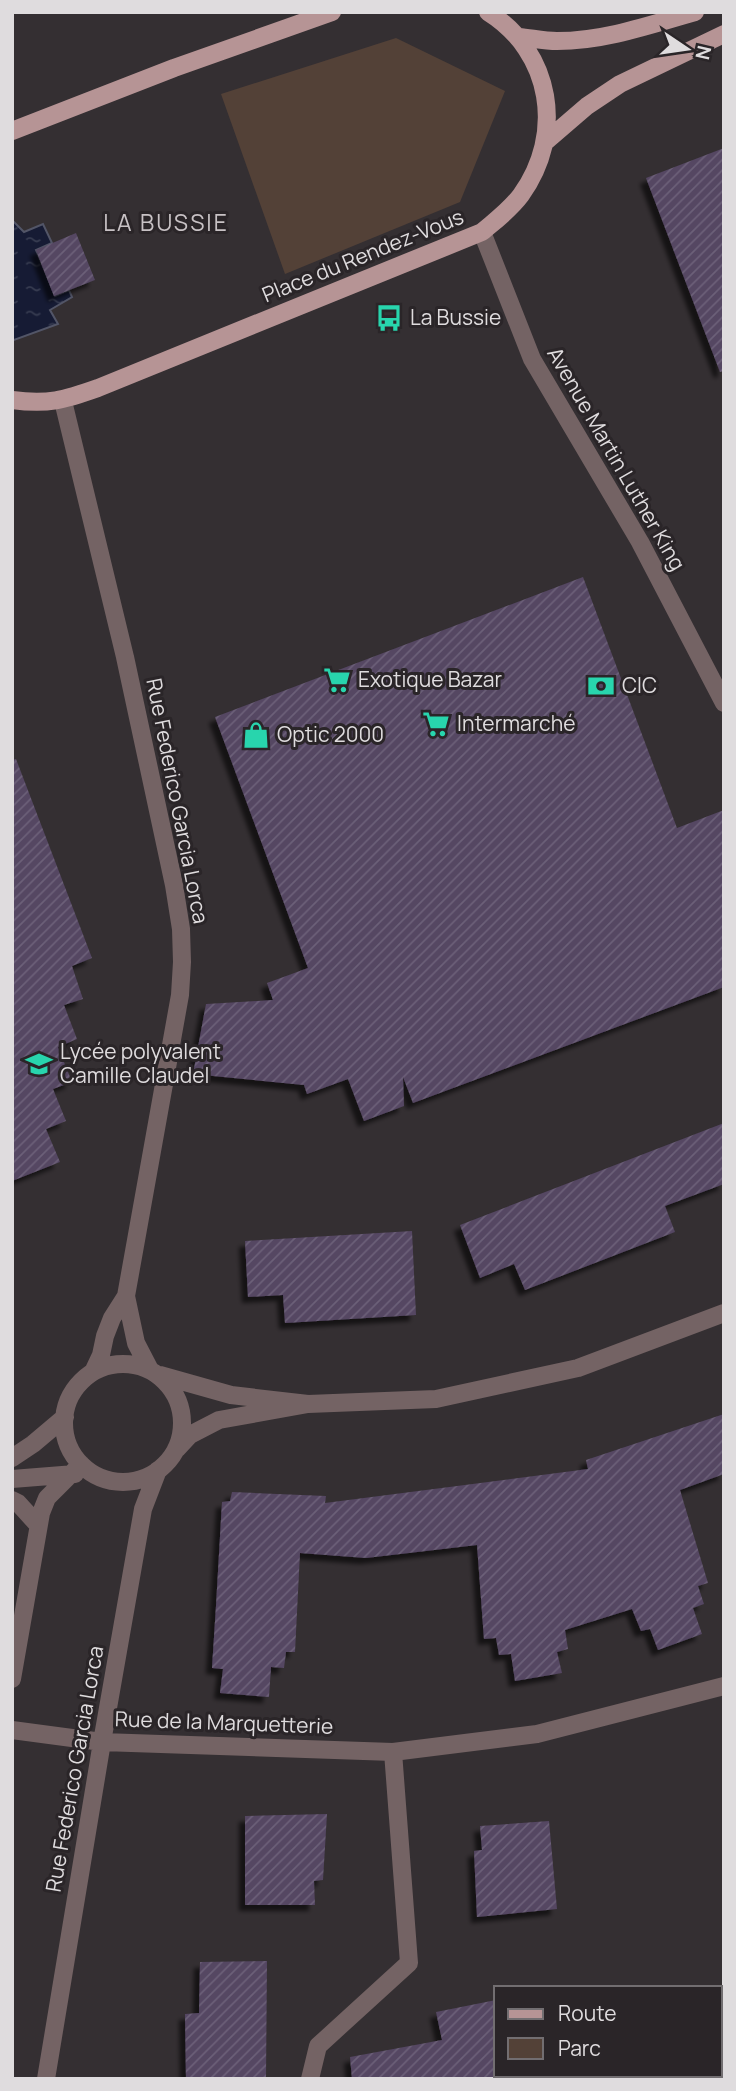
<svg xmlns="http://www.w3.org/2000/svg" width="736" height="2091" font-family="Manrope,sans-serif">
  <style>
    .park { fill: #534137 }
    .water { fill: url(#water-ripples); stroke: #525567; stroke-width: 2 }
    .building { fill: url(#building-hatch); filter: url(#shadow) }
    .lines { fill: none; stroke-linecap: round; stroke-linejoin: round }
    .minor { stroke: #746364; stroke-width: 18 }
    .major { stroke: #b69495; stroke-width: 18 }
    .labels { text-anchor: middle; stroke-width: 6; stroke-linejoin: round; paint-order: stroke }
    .street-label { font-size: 21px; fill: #dfdcde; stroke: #2a2528 }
    .poi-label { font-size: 21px; fill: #dfdcde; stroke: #2a2528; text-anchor: start }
    .neighbourhood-label { font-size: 23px; letter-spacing: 2px; fill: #c8c2c5; stroke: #2a2528 }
  </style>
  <defs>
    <pattern id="water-ripples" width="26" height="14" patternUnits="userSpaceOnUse" patternTransform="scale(1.75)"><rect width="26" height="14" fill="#161b34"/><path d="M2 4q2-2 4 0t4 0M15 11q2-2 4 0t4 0" fill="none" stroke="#373c51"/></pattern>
    <pattern id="building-hatch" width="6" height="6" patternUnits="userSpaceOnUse" patternTransform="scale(1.75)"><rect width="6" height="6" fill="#544662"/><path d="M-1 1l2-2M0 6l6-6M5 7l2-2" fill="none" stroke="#6c6078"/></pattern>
    <filter id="shadow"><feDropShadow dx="-6" dy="6" stdDeviation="2" flood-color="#0009"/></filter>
  </defs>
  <rect width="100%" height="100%" fill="#342f32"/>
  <!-- park -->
  <path class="park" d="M396 38 505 91 460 202 285 274 221 94Z"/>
  <!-- water -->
  <path class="water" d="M12 222H14L24 232 43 224 52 243 36 250 55 296 69 290 72 297 50 310 58 324 14 340 12 339Z"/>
  <!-- building -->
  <path class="building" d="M724 148V371L720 372 646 178Z
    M76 233 95 280 54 296 36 250Z
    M583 577 677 828 724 810V987L413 1103 403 1077 404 1106 364 1121 348 1079 307 1094 304 1085 193 1074 206 1004 273 1000 267 983 308 968 215 717Z
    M16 759 92 958 72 966 83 999 64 1005 77 1039 58 1047 72 1082 53 1089 66 1121 46 1129 60 1162 12 1181V760Z
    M724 1123V1184L665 1206 675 1232 525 1290 514 1264 480 1278 460 1225Z
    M412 1231 416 1315 285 1323 283 1295 248 1297 245 1241Z
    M724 1414V1474L680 1490 708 1583 698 1586 704 1604 693 1608 702 1634 658 1650 650 1629 641 1631 632 1609 565 1630 568 1649 557 1652 562 1673 515 1681 511 1654 499 1655 496 1638 484 1639 477 1545 366 1558 300 1553 295 1652H286L284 1668 271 1667 269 1697 220 1693 223 1669 212 1668 216 1606 222 1502 230 1501 232 1492 326 1496 325 1503 588 1469 586 1460Z
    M327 1814 323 1880 314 1881 315 1905H245V1816Z
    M549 1821 557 1909 477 1917 474 1851 482 1850 480 1826Z
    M267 1961 266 2079H186L185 2014 199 2013 200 1962Z
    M496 2000V2079H352L350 2057 442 2040 436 2012Z"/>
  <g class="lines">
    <!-- minor -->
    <path class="minor" d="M482 232 532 359 640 542 724 703
      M63 401 125 657 174 885 181 929 182 962 180 995 126 1296 112 1318 105 1336 101 1355 93 1372
      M126 1296 136 1343 150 1370
      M64 1423a59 59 0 1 1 118 0a59 59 0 1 1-118 0Z
      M160 1375 231 1395 308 1404 219 1420 190 1435 177 1449
      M308 1404 436 1399 578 1368 724 1313
      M12 1458 33 1444 65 1417
      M12 1479 75 1474
      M12 1500 18 1503 38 1525
      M12 1679 41 1513 47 1498 81 1464
      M12 1730 102 1742 393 1752 537 1734 724 1686
      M46 2079 102 1742 143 1509 158 1470
      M310 2079 318 2046 409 1963 393 1752"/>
    <!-- major -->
    <path class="major" d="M519 37C531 38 544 41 557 41 604 41 650 25 695 12
      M12 131 174 68 332 12
      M544 143 587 106 620 84 724 34
      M12 400C48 405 64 400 98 388L482 232C496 220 510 210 521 195 565 134 552 52 488 12"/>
  </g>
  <!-- icons -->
  <defs>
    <symbol id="bus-bare" viewBox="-9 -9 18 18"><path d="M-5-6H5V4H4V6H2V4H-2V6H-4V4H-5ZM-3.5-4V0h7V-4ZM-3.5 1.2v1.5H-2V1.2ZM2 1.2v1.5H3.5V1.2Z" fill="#28d5ad" stroke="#2a2528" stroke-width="2.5" paint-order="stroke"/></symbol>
    <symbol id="supermarket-bare" viewBox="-9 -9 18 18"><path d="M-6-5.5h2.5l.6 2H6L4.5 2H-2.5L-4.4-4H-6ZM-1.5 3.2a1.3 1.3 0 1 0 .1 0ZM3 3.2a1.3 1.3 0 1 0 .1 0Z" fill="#28d5ad" stroke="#2a2528" stroke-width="2.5" paint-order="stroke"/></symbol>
    <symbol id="bank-bare" viewBox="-9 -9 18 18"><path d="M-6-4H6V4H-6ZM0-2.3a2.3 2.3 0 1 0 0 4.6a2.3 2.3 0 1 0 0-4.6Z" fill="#28d5ad" stroke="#2a2528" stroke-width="2.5" paint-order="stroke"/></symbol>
    <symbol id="shop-bare" viewBox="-9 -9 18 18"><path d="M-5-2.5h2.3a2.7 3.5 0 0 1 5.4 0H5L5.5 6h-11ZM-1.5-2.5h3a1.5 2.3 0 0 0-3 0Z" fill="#28d5ad" stroke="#2a2528" stroke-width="2.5" paint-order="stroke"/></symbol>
    <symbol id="school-bare" viewBox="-9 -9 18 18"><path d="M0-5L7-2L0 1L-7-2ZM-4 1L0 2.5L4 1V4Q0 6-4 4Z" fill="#28d5ad" stroke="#2a2528" stroke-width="2.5" paint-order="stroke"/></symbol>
  </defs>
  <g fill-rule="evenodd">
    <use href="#bus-bare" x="370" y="299" width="38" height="38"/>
    <use href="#supermarket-bare" x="318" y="661" width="38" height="38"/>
    <use href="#bank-bare" x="582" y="667" width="38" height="38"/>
    <use href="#supermarket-bare" x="417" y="705" width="38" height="38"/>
    <use href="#shop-bare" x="237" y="716" width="38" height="38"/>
    <use href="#school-bare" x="20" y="1045" width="38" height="38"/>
  </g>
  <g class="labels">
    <!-- street labels -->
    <g class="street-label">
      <text transform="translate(363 256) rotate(-22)" y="7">Place du Rendez-Vous</text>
      <text transform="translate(616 459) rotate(60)" y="7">Avenue Martin Luther King</text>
      <text transform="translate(177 801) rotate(79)" y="7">Rue Federico Garcia Lorca</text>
      <text transform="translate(224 1723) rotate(2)" y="7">Rue de la Marquetterie</text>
      <text transform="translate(75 1769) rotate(-80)" y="7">Rue Federico Garcia Lorca</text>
    </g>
    <!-- poi labels -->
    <g class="poi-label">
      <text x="410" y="325">La Bussie</text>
      <text x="358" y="687">Exotique Bazar</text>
      <text x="622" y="693">CIC</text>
      <text x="457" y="731">Intermarché</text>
      <text x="277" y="742">Optic 2000</text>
      <text x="60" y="1059">Lycée polyvalent<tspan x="60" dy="24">Camille Claudel</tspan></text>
    </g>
    <!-- neighbourhood labels -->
    <g class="neighbourhood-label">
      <text x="166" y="231">LA BUSSIE</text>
    </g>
  </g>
  <!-- border -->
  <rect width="736" height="2091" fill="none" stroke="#dfdcde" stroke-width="28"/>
  <!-- legend -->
  <rect x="494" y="1986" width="228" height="91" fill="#2a2528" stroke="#726e71" stroke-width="2"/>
  <rect x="508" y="2009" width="35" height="10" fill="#b69495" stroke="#726e71" stroke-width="2"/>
  <text x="558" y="2021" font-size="21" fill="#dfdcde">Route</text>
  <rect x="508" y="2038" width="35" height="21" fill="#534137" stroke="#726e71" stroke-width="2"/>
  <text x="558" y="2056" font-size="21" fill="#dfdcde">Parc</text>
  <!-- north arrow -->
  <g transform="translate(687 49) rotate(103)" stroke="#2a2528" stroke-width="5" paint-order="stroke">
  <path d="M0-5L12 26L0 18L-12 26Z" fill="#dfdcde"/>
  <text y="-10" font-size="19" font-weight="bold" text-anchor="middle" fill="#dfdcde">N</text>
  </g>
</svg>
